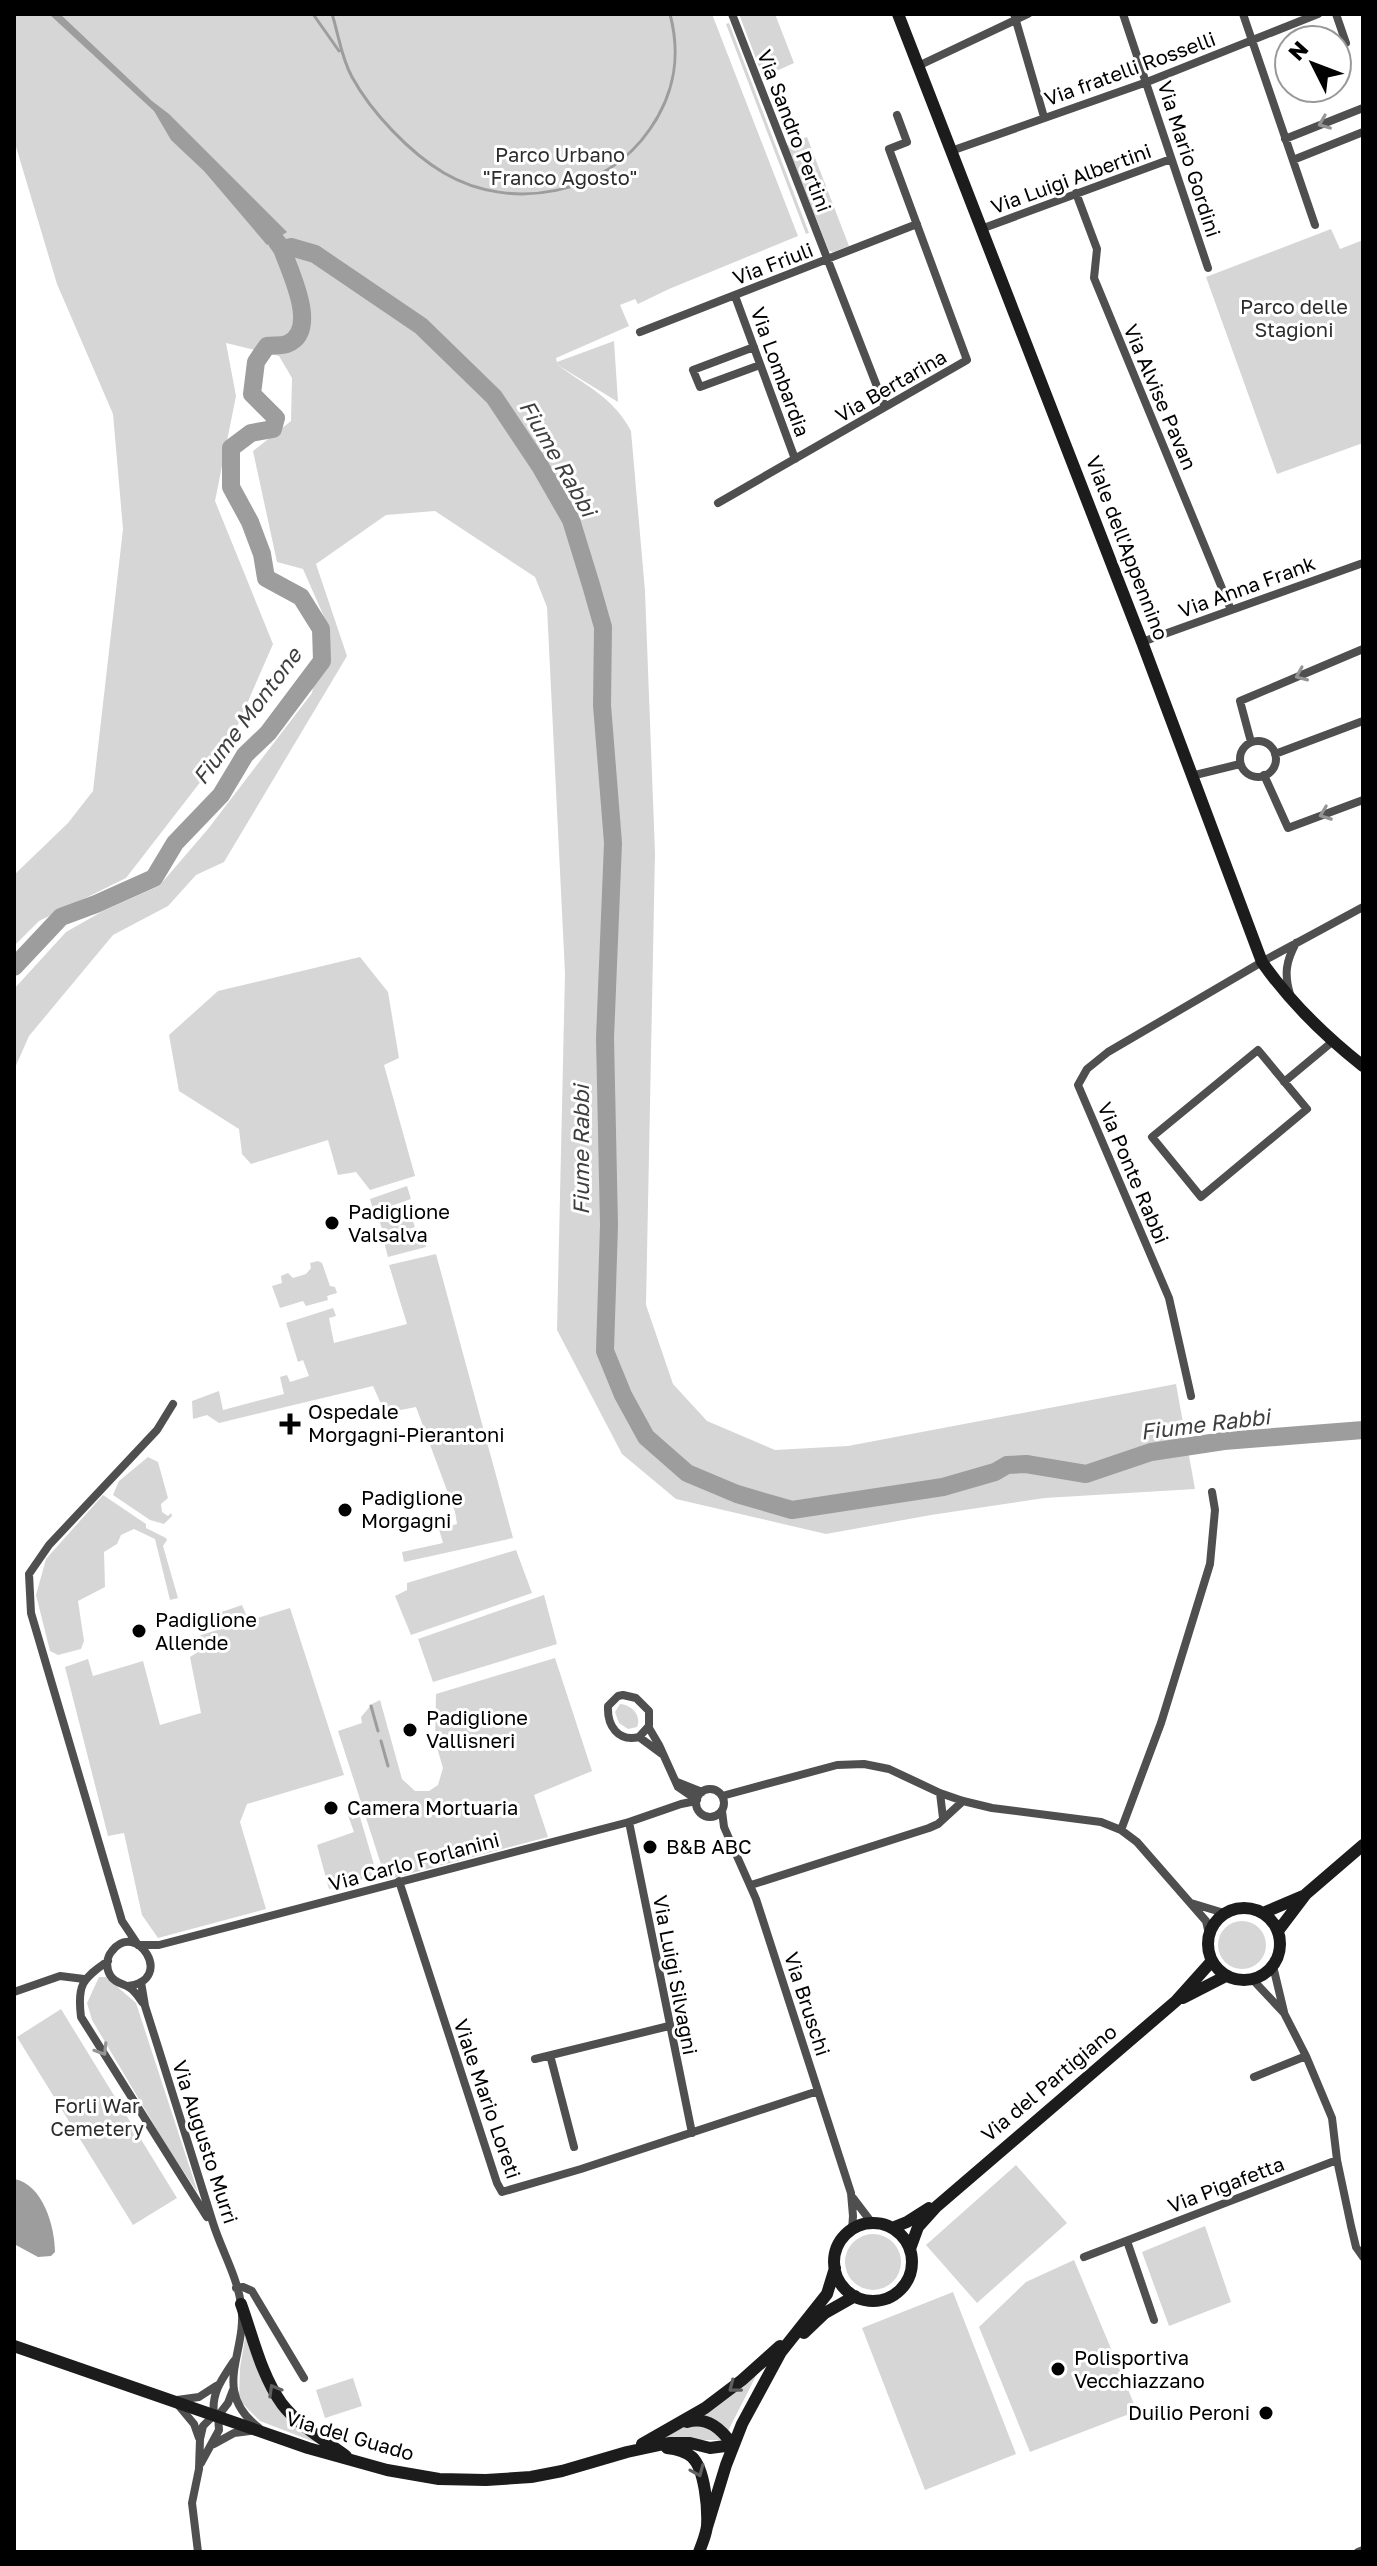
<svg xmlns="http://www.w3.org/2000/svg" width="1377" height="2566" font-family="'Golos Text',sans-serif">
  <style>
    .green { fill: #d6d6d6 }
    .water { fill: #9d9d9d }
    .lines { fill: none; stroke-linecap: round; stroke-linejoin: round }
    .stream { stroke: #9d9d9d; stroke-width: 3 }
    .river { stroke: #9d9d9d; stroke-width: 18 }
    .street { stroke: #4f4f4f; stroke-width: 8 }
    .secondary { stroke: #1c1c1c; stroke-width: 12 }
    .oneway { stroke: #959595 }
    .oneway2 { stroke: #606060 }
    .poi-dot { fill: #000; stroke: #fff; stroke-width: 3 }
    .labels { text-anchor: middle; stroke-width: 6; stroke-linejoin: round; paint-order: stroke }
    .street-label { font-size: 20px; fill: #000; stroke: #fff }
    .park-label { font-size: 20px; fill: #2d2d2d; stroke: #fff }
    .poi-label { font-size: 20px; fill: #000; stroke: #fff; text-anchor: start }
    .water-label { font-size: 22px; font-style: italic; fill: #3e3e3e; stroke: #fff }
  </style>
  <rect width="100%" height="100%" fill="#fff"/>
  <!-- green -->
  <path class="green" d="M14 14H712L798 236 669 289 638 304 635 299 620 305 629 326 556 358 557 362 614 341 618 402 556 364C585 385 614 398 631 431L645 591 655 853 646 1305 673 1384 707 1421 775 1450 848 1446 1176 1384 1195 1489 1045 1498 931 1515 826 1534 676 1499 622 1454 557 1330 565 973 547 607 535 577 435 511 386 515 316 564 347 656 224 862 196 875 168 906 113 935 29 1036 14 1070V989L66 932 103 911 159 886 208 829 312 693 325 619 303 569 277 562 253 451 291 421 292 378 279 356 226 343 236 396 215 501 273 644 229 745 126 878 39 921 14 946V875L68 823 93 791 123 529 113 414 57 284 14 140Z
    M739 14H775L794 63 763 77Z
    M729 23 809 233 806 234 726 24Z
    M807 137 849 246 833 252 829 251 787 145Z
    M1331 229 1340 249 1363 240V443L1277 474 1206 277Z
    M360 957 388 992 399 1058 384 1065 415 1176 370 1190 356 1172 338 1175 328 1140 251 1164 242 1154 239 1129 179 1091 169 1035 218 991Z
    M407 1186 411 1199 374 1212 370 1199Z
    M408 1207 415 1227 385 1237 378 1217Z
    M422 1232 426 1247 388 1257 384 1242Z
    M436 1254 513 1538 404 1562 402 1552 443 1543 439 1529 457 1524 455 1512 416 1407 385 1413 373 1386 219 1423 207 1415 193 1419 192 1401 219 1391 223 1410 284 1394 280 1377 287 1375 290 1382 309 1376 303 1360 298 1362 286 1323 333 1308 336 1316 329 1318 334 1343 407 1324 389 1265Z
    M318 1261 322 1263 330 1286 335 1287 337 1293 327 1296 328 1300 306 1306 303 1301 280 1308 272 1286 282 1283 281 1276 288 1273 293 1278 306 1274 311 1268 310 1263Z
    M148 1457 158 1462 168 1498 161 1504 162 1512 168 1516 171 1513 172 1516 164 1524 150 1520 113 1495 119 1481Z
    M103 1495 146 1524V1528L166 1538 167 1540 163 1546 178 1598 170 1600 155 1539 134 1529 121 1535 117 1544 104 1552 105 1587 78 1601 84 1641 81 1649 58 1655 50 1651 36 1595 46 1559Z
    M516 1550 532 1593 411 1635 395 1596 407 1590V1583Z
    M544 1595 557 1644 433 1682 418 1639Z
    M242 1605 247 1617 198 1632 194 1629 193 1625 217 1617 216 1614Z
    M290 1608 344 1775 247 1804 240 1822 266 1909 158 1938 142 1915 124 1833 108 1836 65 1667 88 1659 93 1676 143 1661 160 1725 201 1713 190 1657 203 1649 207 1644 199 1646 197 1639 201 1635Z
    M555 1658 592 1771 534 1795 548 1837 386 1880 338 1731 362 1723 361 1717 372 1704 380 1700 402 1779 415 1791H429L438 1785 443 1768 435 1741 436 1694Z
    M620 1704C632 1705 642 1716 637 1727L628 1729 619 1723 615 1712Z
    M347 1806 352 1819 360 1817 377 1875 329 1889 317 1845 354 1832 345 1807Z
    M1218 1945a24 24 0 1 1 48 0a24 24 0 1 1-48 0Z
    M99 1977H106L136 2003 198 2193 169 2150 92 2020 87 2003Z
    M61 2009 177 2198 133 2225 17 2037Z
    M1016 2165 1067 2223 977 2303 926 2245Z
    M1205 2226 1231 2302 1169 2326 1142 2252Z
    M845 2262a28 28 0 1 1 56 0a28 28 0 1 1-56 0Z
    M1074 2260 1137 2411 1030 2452 979 2327 1026 2282Z
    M953 2292 1016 2454 925 2490 862 2328Z
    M246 2332 264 2384 317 2443 260 2421 239 2400 240 2368Z
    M758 2372 728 2431 716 2420 698 2416Z
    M353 2378 362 2406 325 2418 316 2390Z
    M690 2424 712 2427 724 2440H658Z"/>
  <!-- water -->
  <path class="water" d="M49 14H60L152 101 169 114 287 232 267 245 204 171 171 140 154 111Z
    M14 2179C43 2184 55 2227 55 2252L51 2256 38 2257 14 2244Z"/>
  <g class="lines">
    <!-- stream -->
    <path class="stream" d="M313 14 339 51
      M332 14C339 36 341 57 352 77 371 112 410 153 444 173 512 213 606 194 650 129 675 93 681 56 670 14
      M371 1706 378 1731
      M381 1741 388 1766"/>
    <!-- river -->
    <path class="river" d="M282 249 291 247 315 254 421 326 494 397 540 466 571 520 591 585 603 627 602 705 613 843 605 1038 609 1225 605 1351 623 1395 646 1437 687 1473 737 1494 792 1510 943 1487 995 1472 1007 1465 1026 1464 1086 1474 1151 1452 1224 1441 1363 1430
      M14 967 61 917 96 904 154 878 175 843 221 795 245 755 268 733 322 661 321 629 301 597 266 578 262 554 250 522 231 487V448L251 433 273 429 276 418 252 394 256 362 267 346C273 345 281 346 287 344 320 331 290 272 282 249L277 242"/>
    <!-- street -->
    <path class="street" d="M732 14 885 407
      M1014 14 1044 117
      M1123 14 1208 268
      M1243 14 1315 225
      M1336 14 1346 43
      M918 66 1028 14
      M1285 139 1363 108
      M951 151 1147 82 1318 14
      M1293 160 1363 132
      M1076 193 1097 249 1094 278 1231 610
      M981 229 1171 159
      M735 296 795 459
      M640 332 917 224
      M754 347 693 370 700 387 760 365
      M718 503 967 360 889 149 907 142 897 115
      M1142 642 1363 563
      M1240 759a18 18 0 1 1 36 0a18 18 0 1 1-36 0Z
      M1251 742 1240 701 1363 649
      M1275 754 1363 721
      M1264 775 1288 828 1363 800
      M1191 776 1240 764
      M1290 994C1284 974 1286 961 1296 943
      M1258 1050 1307 1109 1201 1197 1152 1137Z
      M1284 1082 1332 1042
      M1191 1396 1169 1298 1078 1085 1087 1069 1108 1052 1267 959 1363 907
      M623 1695 636 1698 649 1711V1726L639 1737C618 1742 607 1726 608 1706L618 1696Z
      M649 1728 659 1745 678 1787 697 1800
      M639 1737 662 1754
      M677 1782 702 1792
      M696 1803a14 14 0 1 1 28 0a14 14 0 1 1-28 0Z
      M940 1793 943 1818
      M722 1796 837 1765 864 1764 889 1769 940 1793 963 1801 992 1808 1101 1822 1121 1830 1137 1842 1206 1921 1209 1934
      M722 1811 724 1827 756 1899 851 2193 853 2216 852 2230
      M629 1822 692 2133
      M1121 1830 1161 1723 1210 1564 1215 1510 1212 1492
      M399 1881 497 2183 502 2192 581 2169 818 2091
      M751 1885 929 1828 938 1824 963 1801
      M1191 1903 1224 1913
      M138 1945 122 1921 31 1613 29 1574 49 1545 157 1430 173 1404
      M139 1945H159L629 1822 681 1804 696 1801
      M108 1961C82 1979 77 1985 81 2017L207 2217
      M1273 1966 1284 2012
      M1253 1980 1284 2013 1306 2056 1332 2118 1337 2160 1351 2226 1356 2247 1363 2257
      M141 1982 145 2006C168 2078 190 2150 213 2223 221 2249 237 2276 241 2304 249 2352 209 2389 259 2428
      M128 1986C176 1980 136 1919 112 1951 106 1958 106 1968 110 1975 115 1984 124 1983 130 1988 136 1992 139 1998 143 2003
      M14 1992 60 1976 84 1979
      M550 2055 574 2147
      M535 2059 669 2026
      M1254 2077 1306 2056
      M853 2198 872 2223
      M1127 2241 1154 2320
      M1084 2257 1337 2160
      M236 2288 243 2287 252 2291 304 2378
      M177 2400 199 2397 216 2386
      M179 2406 194 2424 199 2438
      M214 2444 234 2433 250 2431
      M201 2463 219 2430 218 2416 228 2403 233 2390
      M198 2552 192 2503 199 2469 200 2439 203 2426 214 2415C211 2393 222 2379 234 2361
      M1358 2552 1363 2550"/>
    <!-- secondary -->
    <path class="secondary" d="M898 14 1142 642 1262 962C1290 1002 1325 1036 1363 1066
      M1208 1944a36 36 0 1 1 72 0a36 36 0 1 1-72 0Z
      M1263 1913 1303 1896
      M1278 1931 1306 1894 1363 1845
      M1183 1998 1226 1976
      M834 2262a39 39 0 1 1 78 0a39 39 0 1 1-78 0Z
      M892 2228 907 2222 929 2208
      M910 2249 918 2227 936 2207 1176 2001 1211 1962
      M241 2304C253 2337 261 2375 282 2404 298 2425 324 2440 346 2456
      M804 2333 825 2313 855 2296
      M14 2346 308 2448 387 2470 439 2479 486 2480 531 2477 562 2471 627 2452 669 2443H690L710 2448 733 2445
      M687 2422C708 2416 721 2429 733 2445
      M642 2444 705 2408 742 2380 780 2346
      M667 2448C676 2449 685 2451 692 2457 705 2469 708 2509 707 2526 706 2535 702 2544 699 2552
      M707 2527 726 2465 742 2424 781 2352 827 2294 835 2268"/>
  </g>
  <!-- one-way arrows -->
  <defs><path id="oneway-chevron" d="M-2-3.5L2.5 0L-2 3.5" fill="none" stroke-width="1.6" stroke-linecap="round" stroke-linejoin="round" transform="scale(2)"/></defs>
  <g class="oneway">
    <use href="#oneway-chevron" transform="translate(1324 123) rotate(158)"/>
    <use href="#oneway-chevron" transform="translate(1301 675) rotate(157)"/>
    <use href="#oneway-chevron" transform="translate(1325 814) rotate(159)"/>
    <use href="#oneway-chevron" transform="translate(102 2050) rotate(58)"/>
  </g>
  <g class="oneway2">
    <use href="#oneway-chevron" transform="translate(734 2387) rotate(142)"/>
    <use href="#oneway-chevron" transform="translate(274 2390) rotate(-120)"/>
    <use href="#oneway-chevron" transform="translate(698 2471) rotate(67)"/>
  </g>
  <!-- markers -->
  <g class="poi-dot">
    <circle cx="332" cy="1223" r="8"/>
    <path d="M286 1412h8v8h8v8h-8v8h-8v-8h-8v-8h8z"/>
    <circle cx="345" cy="1510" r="8"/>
    <circle cx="139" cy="1631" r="8"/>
    <circle cx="410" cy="1730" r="8"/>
    <circle cx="331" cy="1808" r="8"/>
    <circle cx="650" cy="1847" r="8"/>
    <circle cx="1058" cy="2369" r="8"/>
    <circle cx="1266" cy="2413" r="8"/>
  </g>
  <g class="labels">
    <!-- street labels -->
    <g class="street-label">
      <text transform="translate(1130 69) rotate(-20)" y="7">Via fratelli Rosselli</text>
      <text transform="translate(794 131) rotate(69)" y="7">Via Sandro Pertini</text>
      <text transform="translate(1189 159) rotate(72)" y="7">Via Mario Gordini</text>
      <text transform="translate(1071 179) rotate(-20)" y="7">Via Luigi Albertini</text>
      <text transform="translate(773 264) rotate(-21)" y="7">Via Friuli</text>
      <text transform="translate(780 372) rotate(70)" y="7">Via Lombardia</text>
      <text transform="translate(891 386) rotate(-30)" y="7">Via Bertarina</text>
      <text transform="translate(1160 397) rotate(67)" y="7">Via Alvise Pavan</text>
      <text transform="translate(1127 548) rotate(69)" y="7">Viale dell'Appennino</text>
      <text transform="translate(1247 587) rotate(-20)" y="7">Via Anna Frank</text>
      <text transform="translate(1133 1173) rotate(67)" y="7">Via Ponte Rabbi</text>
      <text transform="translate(414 1862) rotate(-15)" y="7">Via Carlo Forlanini</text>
      <text transform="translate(675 1975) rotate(79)" y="7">Via Luigi Silvagni</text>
      <text transform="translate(807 2004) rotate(72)" y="7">Via Bruschi</text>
      <text transform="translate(1049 2083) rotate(-40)" y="7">Via del Partigiano</text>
      <text transform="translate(487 2099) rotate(71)" y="7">Viale Mario Loreti</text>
      <text transform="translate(205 2142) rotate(72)" y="7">Via Augusto Murri</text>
      <text transform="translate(1226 2185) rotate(-21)" y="7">Via Pigafetta</text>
      <text transform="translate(350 2436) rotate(16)" y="7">Via del Guado</text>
    </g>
    <!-- park labels -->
    <g class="park-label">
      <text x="560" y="162">Parco Urbano<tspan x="560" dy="23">"Franco Agosto"</tspan></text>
      <text x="1294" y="314">Parco delle<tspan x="1294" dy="23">Stagioni</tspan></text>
      <text x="97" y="2113">Forli War<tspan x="97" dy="23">Cemetery</tspan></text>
    </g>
    <!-- poi labels -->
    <g class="poi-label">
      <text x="348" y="1219">Padiglione<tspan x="348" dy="23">Valsalva</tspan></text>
      <text x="308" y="1419">Ospedale<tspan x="308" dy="23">Morgagni-Pierantoni</tspan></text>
      <text x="361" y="1505">Padiglione<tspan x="361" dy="23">Morgagni</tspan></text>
      <text x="155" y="1627">Padiglione<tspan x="155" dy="23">Allende</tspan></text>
      <text x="426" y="1725">Padiglione<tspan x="426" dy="23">Vallisneri</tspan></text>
      <text x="347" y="1815">Camera Mortuaria</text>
      <text x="666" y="1854">B&amp;B ABC</text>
      <text x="1074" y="2365">Polisportiva<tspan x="1074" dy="23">Vecchiazzano</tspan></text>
      <text x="1250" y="2420" text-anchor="end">Duilio Peroni</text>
    </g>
    <!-- water labels -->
    <g class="water-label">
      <text transform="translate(558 458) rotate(60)" y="8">Fiume Rabbi</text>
      <text transform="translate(247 716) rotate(-53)" y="8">Fiume Montone</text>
      <text transform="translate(581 1150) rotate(-90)" y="8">Fiume Rabbi</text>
      <text transform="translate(1205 1424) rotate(-7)" y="8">Fiume Rabbi</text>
    </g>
  </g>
  <!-- border -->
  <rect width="1377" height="2566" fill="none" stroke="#000000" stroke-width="32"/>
  <!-- north arrow -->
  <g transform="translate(1313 64) rotate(312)"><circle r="38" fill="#ffffff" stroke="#999999" stroke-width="2"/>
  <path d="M0-6L14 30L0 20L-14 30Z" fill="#000000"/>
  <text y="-12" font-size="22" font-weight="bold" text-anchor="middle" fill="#000000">N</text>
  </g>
</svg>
